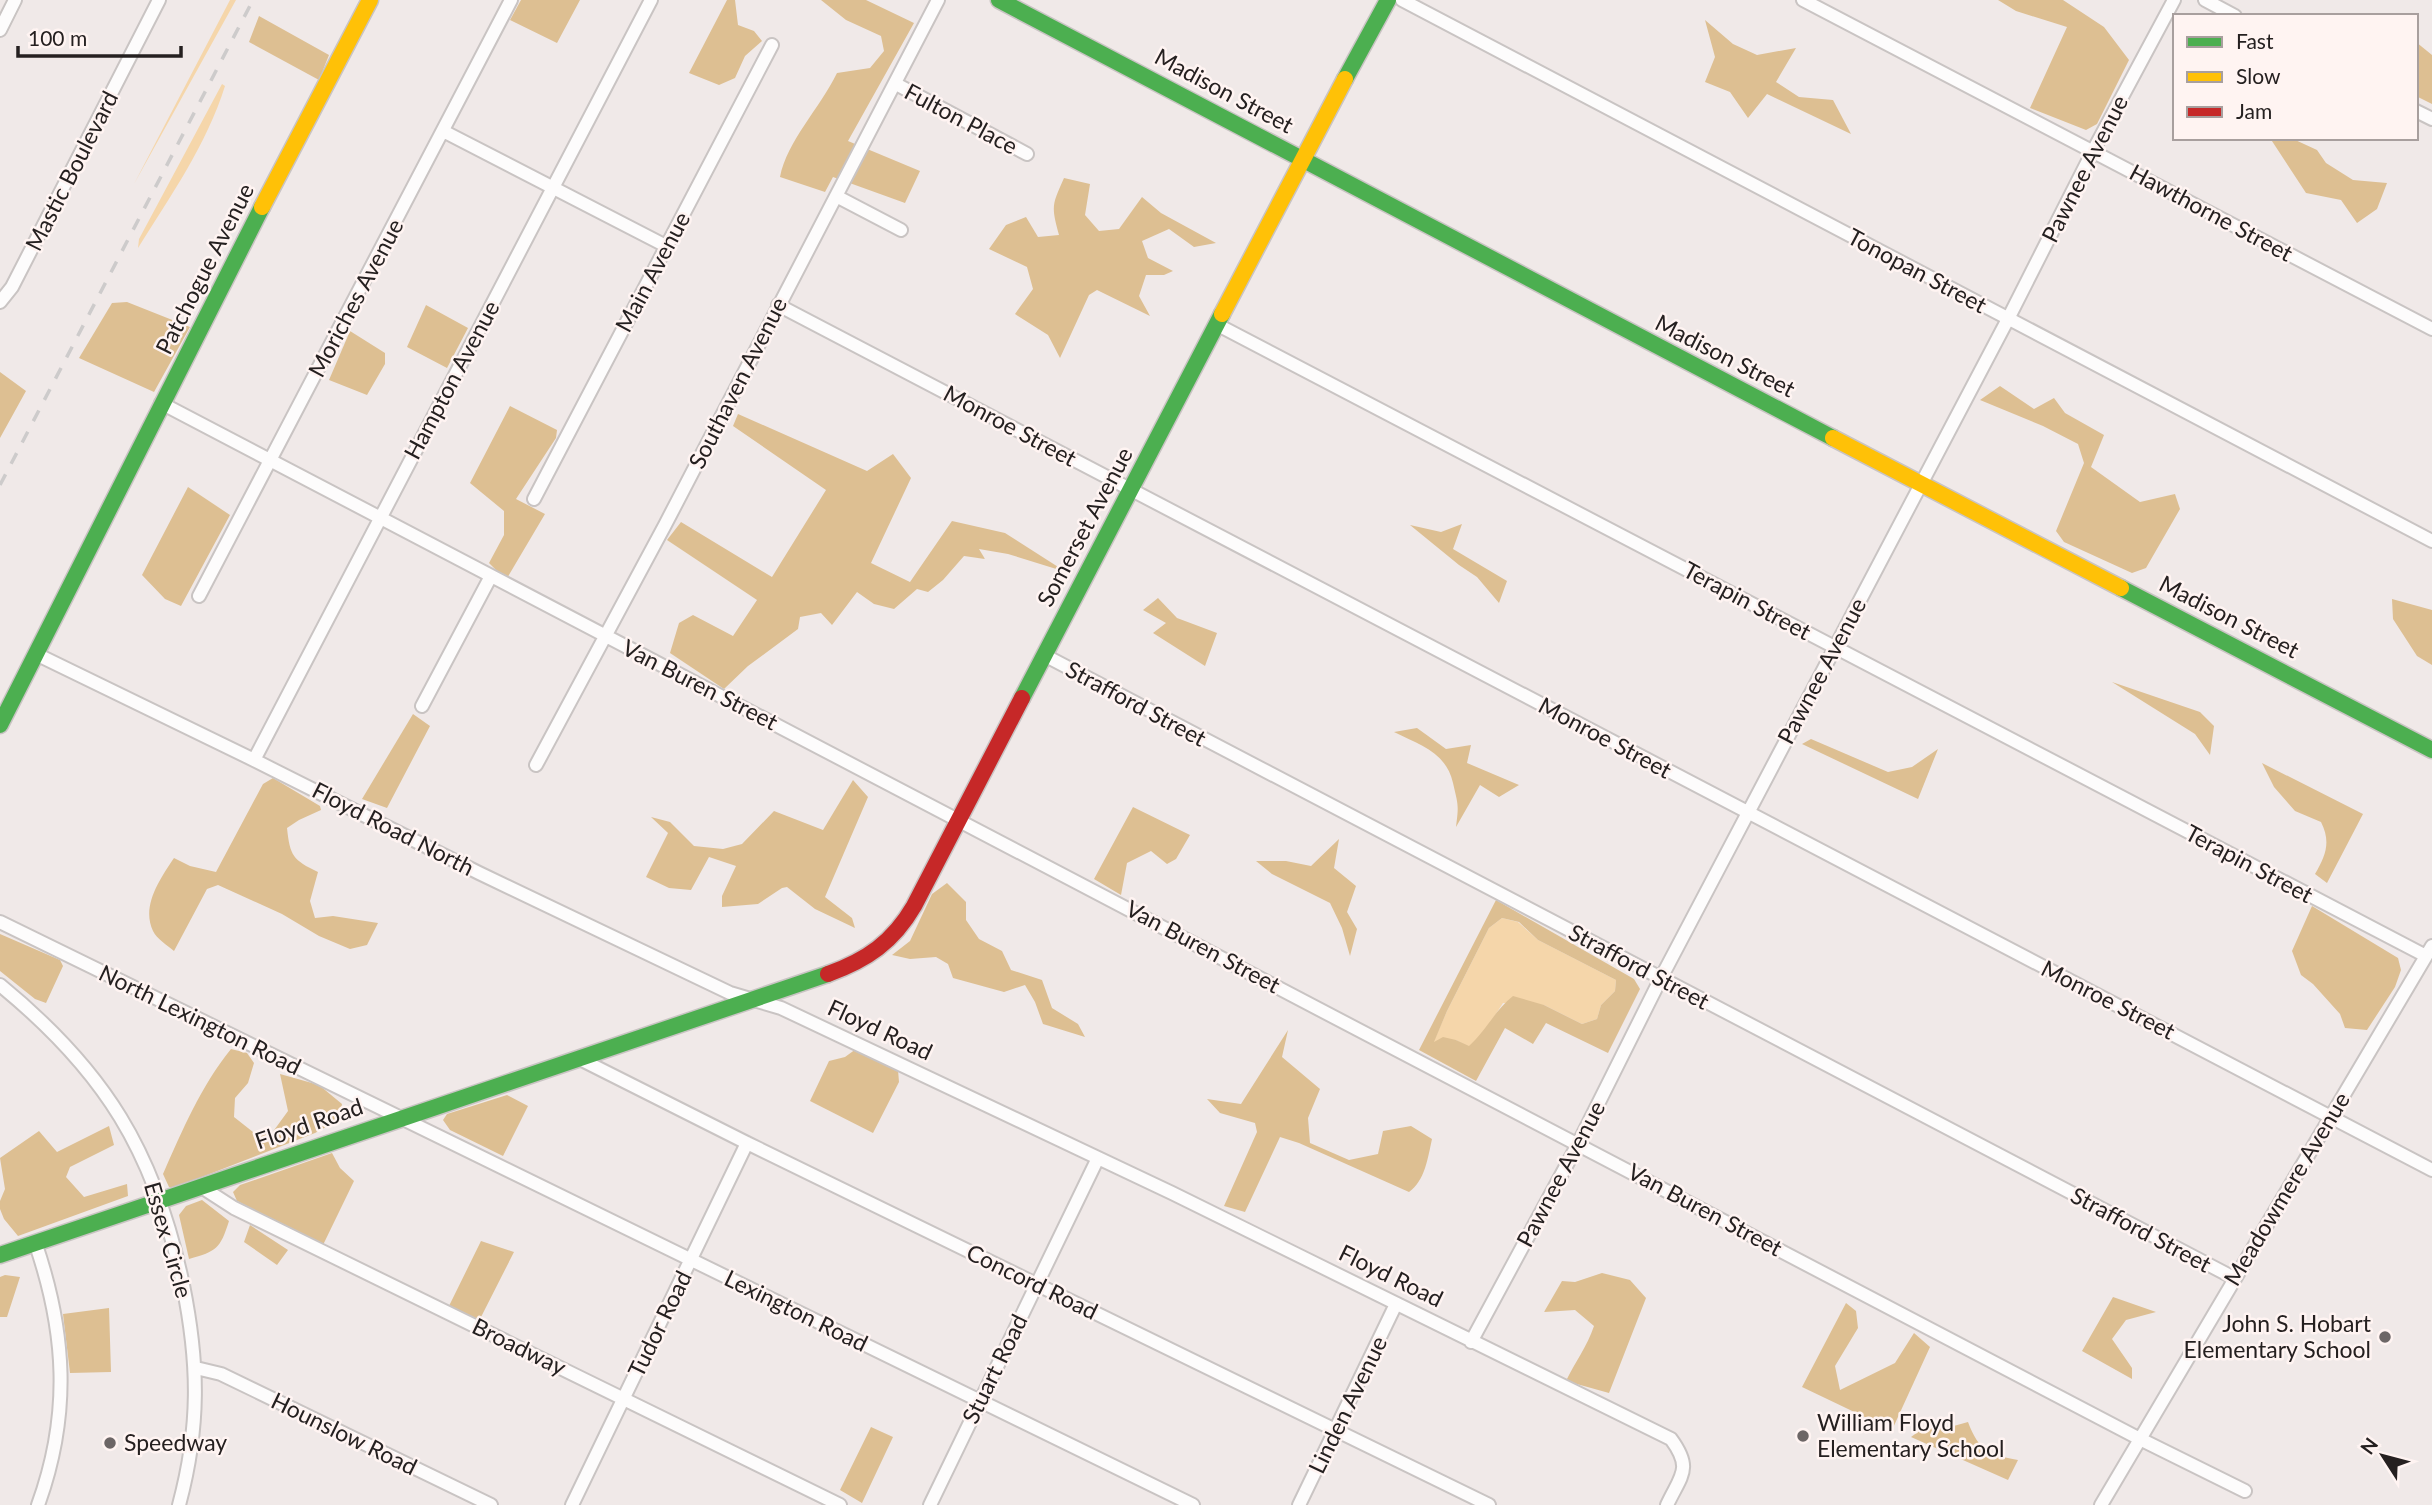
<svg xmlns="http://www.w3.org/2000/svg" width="2432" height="1505" font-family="Lato,sans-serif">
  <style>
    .green { fill: #f5d6aa }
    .forest { fill: #ddbf92; fill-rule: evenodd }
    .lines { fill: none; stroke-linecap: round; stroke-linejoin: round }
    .street-casing { stroke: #c9c4c3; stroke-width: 16 }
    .fast-casing { stroke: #c9c4c3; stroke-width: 19 }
    .slow-casing { stroke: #c9c4c3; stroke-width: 19 }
    .jam-casing { stroke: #c9c4c3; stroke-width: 19 }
    .street { stroke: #fdfcfc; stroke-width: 12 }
    .fast { stroke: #4caf50; stroke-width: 16 }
    .slow { stroke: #ffc107; stroke-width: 16 }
    .jam { stroke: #c62828; stroke-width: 16 }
    .rail { stroke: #cdcbcb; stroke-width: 3.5; stroke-dasharray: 12 12; stroke-linecap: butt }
    .poi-dot { fill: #6c6666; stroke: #fff4f2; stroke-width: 2.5 }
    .labels { text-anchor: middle; stroke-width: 5; stroke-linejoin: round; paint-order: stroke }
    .street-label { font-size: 23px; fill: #252020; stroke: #fff4f2 }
    .poi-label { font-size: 23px; fill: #252020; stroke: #fff4f2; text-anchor: start }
  </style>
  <rect width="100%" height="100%" fill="#f0e9e8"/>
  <!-- green -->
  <path class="green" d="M230 0H236L134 184Z
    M222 84 225 86C207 144 170 197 138 248L139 239Z
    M1502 918 1518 922 1538 940 1616 980 1615 991 1601 1005 1597 1019 1582 1024 1544 1005 1503 1003 1483 1034 1469 1047 1456 1040 1433 1043 1447 1011 1489 928Z"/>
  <!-- forest -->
  <path class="forest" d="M521 0H580L557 43 510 20Z
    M727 0H735L738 25 754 31 762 41 745 56 735 78 719 85 689 73Z
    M821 0H866L914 23 848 141 920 171 905 203 833 177 825 192 780 177C787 141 820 108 837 73L870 68 884 51 881 36 846 20Z
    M1998 0H2063L2104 27 2129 60 2097 124 2086 130 2030 108 2067 27 2016 11Z
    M259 16 329 55 319 80 249 42Z
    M1705 20 1733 44 1757 55 1796 48 1776 82 1799 97 1833 100 1851 134 1767 94 1748 118 1730 92 1705 82 1715 57Z
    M2416 42 2432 55V104L2416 96Z
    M2270 138H2291L2317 150 2326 163 2353 180 2387 183 2377 209 2357 223 2341 200 2306 193Z
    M1064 178 1090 184 1085 215 1099 231 1119 229 1142 197 1161 213 1216 243 1194 247 1169 229 1142 241 1148 258 1173 271 1164 275H1146L1139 296 1150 316 1097 290 1089 295 1060 358 1048 335 1015 314 1033 289 1027 267 989 249 1006 225 1026 217 1038 237 1059 235C1051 206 1052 205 1064 178Z
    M127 302 190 327 154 392 79 358 112 303Z
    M426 305 468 328 447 368 407 347Z
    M350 331 385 353V364L367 395 329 380Z
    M0 372 26 391 0 438Z
    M2000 386 2034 409 2054 398 2065 413 2104 435 2091 467 2140 502 2175 494 2180 509 2146 568 2132 573 2064 542 2056 531 2084 463 2078 444 2043 426 1980 400Z
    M510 406 557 430 556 438 516 499 545 514 506 580 489 563 504 535V511L470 483Z
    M738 414 867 471 893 454 911 478 871 563 910 582 952 521 1005 533 1066 572 1008 554 979 549 985 559 964 556 943 580 928 592 917 589 894 609 874 604 857 592 832 625 821 613 800 617 798 629 748 666 724 689 670 653 679 623 693 615 733 636 757 600 667 540 681 522 772 577 826 490 733 426Z
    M188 487 230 515 181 606 165 599 142 575Z
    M1462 524 1453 549 1507 581 1499 603 1477 577 1459 565 1410 525 1441 532Z
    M1158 598 1177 618 1217 633 1205 666 1153 633 1166 623 1143 610Z
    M2392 599 2432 610V665L2417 656 2393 619Z
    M2112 682 2200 712 2214 726 2210 755 2195 734Z
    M413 714 430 726 387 808 362 799Z
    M1417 728 1446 749 1471 745 1467 763 1519 785 1499 797 1480 785 1456 827C1459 804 1458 805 1453 783 1446 752 1420 745 1394 732Z
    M1811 739 1888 772 1912 767 1938 749 1918 799 1802 744Z
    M2262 763 2363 814 2327 883 2315 874C2326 855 2331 842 2321 822L2295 811 2274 787Z
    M273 778 320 806 321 810 299 820 287 828C290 856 293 860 318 872L310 901 315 918 333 916 378 923 367 945 350 949 319 936 282 914 218 885 207 889 174 951C167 945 157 939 153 931 141 906 160 879 174 858L190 866 216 872 263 784Z
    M853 780 868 797 825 897 852 918 855 928 815 909 787 887 782 888 758 904 722 907V896L736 866 709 857 691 890 669 888 646 877 668 833 651 817 670 822 694 846 723 849 742 844 774 811 823 830Z
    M1133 807 1190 835 1176 859 1167 864 1151 851 1127 863 1121 895 1094 879Z
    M1339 839 1334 868 1356 886 1347 912 1357 929 1350 956 1342 928 1330 903 1272 874 1256 861H1286L1311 866Z
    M947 883 966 902V920L979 939 1002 951 1011 970 1042 980 1052 1008 1078 1024 1085 1037 1043 1024 1035 1002 1025 985 1004 992 953 978 948 964 936 957 910 959 892 955 910 941 932 894Z
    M1496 900 1634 979 1640 989 1608 1053 1546 1023 1533 1044 1505 1028 1476 1081 1419 1050ZM1502 918 1519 922 1538 940 1616 980 1615 991 1601 1005 1597 1019 1582 1024 1544 1005 1513 996C1495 1010 1486 1031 1469 1046L1456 1040 1443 1037 1434 1042 1447 1011 1489 928Z
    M2312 906 2398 958 2401 970 2395 987 2367 1030 2345 1028 2340 1014 2313 984 2301 975 2292 951Z
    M0 934 60 960 63 966 46 1003 35 999 0 971Z
    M1288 1030 1282 1057 1320 1089 1308 1118 1310 1143 1349 1160 1378 1154 1383 1131 1411 1126 1432 1139C1428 1157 1425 1181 1409 1192L1299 1143 1280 1137 1245 1212 1224 1206 1257 1132 1255 1123 1220 1113 1207 1099 1241 1104Z
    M231 1049 247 1053 254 1063 248 1083 235 1098 234 1117 253 1132 272 1133 288 1111 280 1074 319 1085 342 1104 339 1120 315 1133 176 1187H169L163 1174C182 1131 201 1086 231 1049Z
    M856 1049 898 1070 899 1082 873 1133 810 1101 829 1061 845 1057Z
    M507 1095 528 1106 503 1156 450 1130 443 1120 447 1114Z
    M109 1126 114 1145 70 1167 66 1177 84 1197 127 1184 128 1196 18 1236 4 1219 0 1209V1201L5 1189 0 1158 39 1131 57 1152Z
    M332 1153 340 1168 354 1181 323 1245 237 1201 233 1192 240 1185Z
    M202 1200 229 1221C220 1249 217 1251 189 1259L179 1215 186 1206Z
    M250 1225 288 1250 277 1265 244 1242Z
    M481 1241 514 1252 479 1321 449 1306Z
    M1602 1273 1630 1280 1646 1298 1609 1393 1566 1381C1575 1362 1587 1347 1594 1326L1575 1310 1544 1312 1562 1281 1575 1282Z
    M5 1275 20 1277 7 1317H0V1277Z
    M2113 1297 2156 1312 2126 1320 2112 1339 2132 1368V1379L2082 1351Z
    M1846 1303 1856 1311 1858 1328 1835 1366 1840 1390 1895 1363 1914 1333 1930 1347 1892 1430 1802 1387Z
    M109 1308 111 1372 70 1373 63 1314Z
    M1968 1422C1979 1451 1989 1455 2018 1460L2008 1480 1911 1437 1926 1426 1950 1427Z
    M871 1427 893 1437 862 1503 840 1490Z"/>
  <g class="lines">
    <defs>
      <path id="street" d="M1402 0 2432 541
        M1803 0 2432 329
        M2205 0 2235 16
        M0 30 15 0
        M896 84 1027 154
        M2416 111 2432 119
        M443 131 666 246
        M836 196 901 230
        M0 302 12 287 159 0
        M778 305 2432 1170
        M1216 324 2426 956
        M161 403 2140 1439 2245 1491
        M534 499 772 45
        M199 596 511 0
        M36 654 254 760 479 873 730 993 781 1008 1172 1193 1671 1439C1693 1469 1681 1475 1667 1505
        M1044 655 2234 1278
        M422 706 491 576
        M254 760 651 0
        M536 765 665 525 938 0
        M0 922 1193 1505
        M0 985C105 1071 155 1152 183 1285 199 1364 200 1427 179 1505
        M578 1058 747 1143 1489 1505
        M200 1186 234 1208 840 1505
        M35 1242C66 1332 71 1414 38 1505
        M1471 1342 1578 1144 1661 978 2008 319 2093 151 2174 0
        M196 1368 221 1374 491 1505
        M572 1505 747 1143
        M930 1505 1098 1158
        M1299 1505 1396 1304
        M2101 1505 2432 946"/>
      <path id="fast" d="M999 0 1833 438
        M1345 79 1388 0
        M2121 588 2432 750
        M1022 698 1222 314
        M0 725 262 207
        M0 1255 828 974"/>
      <path id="slow" d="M262 207 370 0
        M1222 314 1345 79
        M1833 438 2121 588"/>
      <path id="jam" d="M828 974C867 960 893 942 914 906L1022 698"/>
    </defs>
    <!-- street casing -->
    <use href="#street" class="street-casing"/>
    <!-- fast casing -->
    <use href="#fast" class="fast-casing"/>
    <!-- slow casing -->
    <use href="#slow" class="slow-casing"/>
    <!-- jam casing -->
    <use href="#jam" class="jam-casing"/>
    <!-- street -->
    <use href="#street" class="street"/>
    <!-- fast -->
    <use href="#fast" class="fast"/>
    <!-- slow -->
    <use href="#slow" class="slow"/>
    <!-- jam -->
    <use href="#jam" class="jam"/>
    <!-- rail -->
    <path class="rail" d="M0 485 253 0"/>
  </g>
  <!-- markers -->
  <g class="poi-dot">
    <circle cx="2385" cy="1337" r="7"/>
    <circle cx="1803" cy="1436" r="7"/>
    <circle cx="110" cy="1443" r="7"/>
  </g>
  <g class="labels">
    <!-- street labels -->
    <g class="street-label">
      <text transform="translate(1224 91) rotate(28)" y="8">Madison Street</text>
      <text transform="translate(961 119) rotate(28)" y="8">Fulton Place</text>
      <text transform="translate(2085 169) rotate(-63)" y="8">Pawnee Avenue</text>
      <text transform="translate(72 171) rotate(-63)" y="8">Mastic Boulevard</text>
      <text transform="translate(2211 213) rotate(28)" y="8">Hawthorne Street</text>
      <text transform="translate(205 269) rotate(-63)" y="8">Patchogue Avenue</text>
      <text transform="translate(1917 271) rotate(28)" y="8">Tonopan Street</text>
      <text transform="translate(653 272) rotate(-62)" y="8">Main Avenue</text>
      <text transform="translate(356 298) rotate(-62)" y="8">Moriches Avenue</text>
      <text transform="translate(1725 356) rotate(27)" y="8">Madison Street</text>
      <text transform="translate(452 380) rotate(-62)" y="8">Hampton Avenue</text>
      <text transform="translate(738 383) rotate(-63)" y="8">Southaven Avenue</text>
      <text transform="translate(1010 426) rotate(28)" y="8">Monroe Street</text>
      <text transform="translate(1085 527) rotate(-62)" y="8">Somerset Avenue</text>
      <text transform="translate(1747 601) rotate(28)" y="8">Terapin Street</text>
      <text transform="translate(2229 617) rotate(27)" y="8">Madison Street</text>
      <text transform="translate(1822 671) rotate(-62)" y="8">Pawnee Avenue</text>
      <text transform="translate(700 685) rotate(27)" y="8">Van Buren Street</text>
      <text transform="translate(1136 704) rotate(28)" y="8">Strafford Street</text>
      <text transform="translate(1605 738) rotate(28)" y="8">Monroe Street</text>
      <text transform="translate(393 829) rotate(27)" y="8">Floyd Road North</text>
      <text transform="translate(2249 864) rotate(28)" y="8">Terapin Street</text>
      <text transform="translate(1203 947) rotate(28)" y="8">Van Buren Street</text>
      <text transform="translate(1639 967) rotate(28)" y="8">Strafford Street</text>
      <text transform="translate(2108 1000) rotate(27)" y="8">Monroe Street</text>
      <text transform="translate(200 1020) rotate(26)" y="8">North Lexington Road</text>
      <text transform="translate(880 1030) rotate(25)" y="8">Floyd Road</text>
      <text transform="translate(309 1124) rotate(-19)" y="8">Floyd Road</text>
      <text transform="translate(1561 1174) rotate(-62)" y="8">Pawnee Avenue</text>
      <text transform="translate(2287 1189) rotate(-59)" y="8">Meadowmere Avenue</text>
      <text transform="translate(1705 1210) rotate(28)" y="8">Van Buren Street</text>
      <text transform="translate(2141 1230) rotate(28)" y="8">Strafford Street</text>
      <text transform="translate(168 1240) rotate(74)" y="8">Essex Circle</text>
      <text transform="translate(1391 1276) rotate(26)" y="8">Floyd Road</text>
      <text transform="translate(1032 1282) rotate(26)" y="8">Concord Road</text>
      <text transform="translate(796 1311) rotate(26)" y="8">Lexington Road</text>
      <text transform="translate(660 1324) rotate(-64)" y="8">Tudor Road</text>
      <text transform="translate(519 1347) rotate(26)" y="8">Broadway</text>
      <text transform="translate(995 1369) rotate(-64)" y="8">Stuart Road</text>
      <text transform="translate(1348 1405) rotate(-64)" y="8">Linden Avenue</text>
      <text transform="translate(344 1434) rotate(26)" y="8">Hounslow Road</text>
    </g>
    <!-- poi labels -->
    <g class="poi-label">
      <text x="2371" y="1332" text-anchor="end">John S. Hobart<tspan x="2371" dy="26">Elementary School</tspan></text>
      <text x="1817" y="1431">William Floyd<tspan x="1817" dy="26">Elementary School</tspan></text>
      <text x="124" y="1451">Speedway</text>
    </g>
  </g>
  <!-- legend -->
  <rect x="2173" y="14" width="245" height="126" fill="#fff4f2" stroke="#a89f9e" stroke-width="2"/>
  <rect x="2187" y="37" width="35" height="10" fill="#4caf50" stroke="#a89f9e" stroke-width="2"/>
  <text x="2236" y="49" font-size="21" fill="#252020">Fast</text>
  <rect x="2187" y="72" width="35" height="10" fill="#ffc107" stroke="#a89f9e" stroke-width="2"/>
  <text x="2236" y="84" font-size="21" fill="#252020">Slow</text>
  <rect x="2187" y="107" width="35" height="10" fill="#c62828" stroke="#a89f9e" stroke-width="2"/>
  <text x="2236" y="119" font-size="21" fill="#252020">Jam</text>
  <!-- north arrow -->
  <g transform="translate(2383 1456) rotate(306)" stroke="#fff4f2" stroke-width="5" paint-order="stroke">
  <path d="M0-5L12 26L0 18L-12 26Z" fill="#252020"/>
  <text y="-10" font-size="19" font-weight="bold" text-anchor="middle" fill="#252020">N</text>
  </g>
  <!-- scale -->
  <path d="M18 46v10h163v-10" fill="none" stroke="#252020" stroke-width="3.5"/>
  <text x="28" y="46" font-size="21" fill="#252020" stroke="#fff4f2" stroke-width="5" paint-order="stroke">100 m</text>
</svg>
